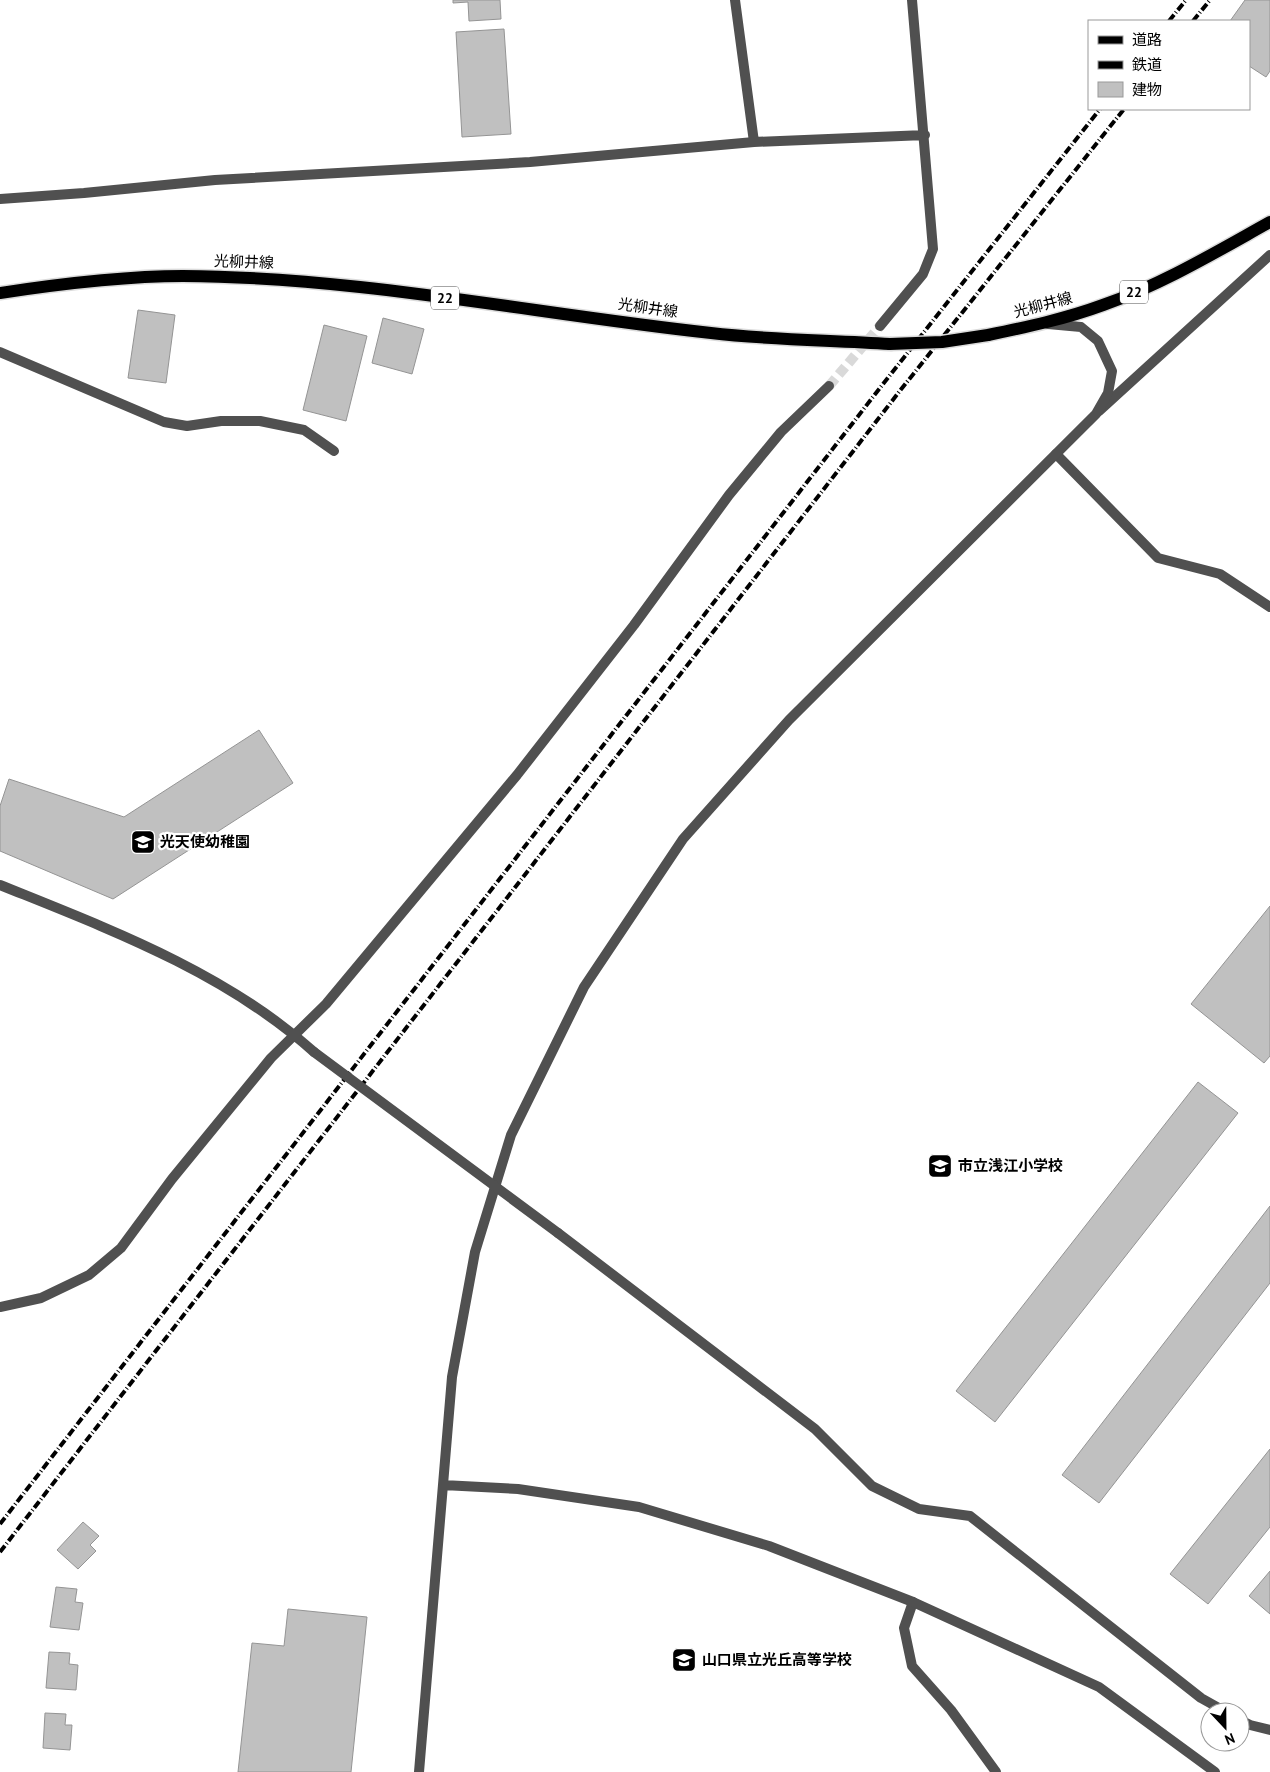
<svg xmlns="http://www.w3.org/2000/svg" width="1270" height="1772" font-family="'PT Sans','Noto Sans JP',sans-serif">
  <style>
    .building { fill: #c0c0c0; stroke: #949494 }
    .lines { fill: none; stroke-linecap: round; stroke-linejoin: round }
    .minor-tunnel { stroke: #d9d9d9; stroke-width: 10; stroke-dasharray: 10 5; stroke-linecap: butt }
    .primary-casing { stroke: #dbdbdb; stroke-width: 15 }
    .minor { stroke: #505050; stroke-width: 10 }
    .tertiary { stroke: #505050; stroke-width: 10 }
    .primary { stroke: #000; stroke-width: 12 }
    .rail { stroke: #000; stroke-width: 4; stroke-dasharray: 8 2.5 1 2.5; stroke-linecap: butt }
    .primary-bridge-casing { stroke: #dbdbdb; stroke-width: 15; stroke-linecap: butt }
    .minor-bridge { stroke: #505050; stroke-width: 10 }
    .primary-bridge { stroke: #000; stroke-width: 12 }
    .labels { text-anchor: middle; stroke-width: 4.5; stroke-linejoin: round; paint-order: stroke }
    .shield { fill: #fff; stroke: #4c4c4c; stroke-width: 1 }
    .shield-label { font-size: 14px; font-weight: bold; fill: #000 }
    .street-label { font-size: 15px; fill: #000; stroke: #fff }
    .poi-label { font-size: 15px; font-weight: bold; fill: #000; stroke: #fff; text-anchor: start }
  </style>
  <rect width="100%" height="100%" fill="#fff"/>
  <!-- building -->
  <path class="building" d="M453 0H500L501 19 469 21 468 2 453 3Z
    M1245 0H1270V71L1266 77 1249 66V21H1230Z
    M504 29 511 134 462 137 456 32Z
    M138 310 175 315 166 383 128 378Z
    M383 318 424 329 412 374 372 363Z
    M324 325 367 336 346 421 303 410Z
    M259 730 293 783 113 899 0 851V806L9 779 124 817Z
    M1270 906V1056L1264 1063 1191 1004Z
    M1198 1082 1238 1113 995 1422 956 1391Z
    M1270 1206V1283L1099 1503 1062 1475Z
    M1270 1449V1527L1208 1604 1170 1574Z
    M83 1522 99 1536 90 1545 96 1551 78 1569 57 1550Z
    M1270 1571V1614L1249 1596Z
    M56 1587 77 1589 75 1602 83 1603 79 1630 50 1627Z
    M288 1609 367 1617 351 1772H238L252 1643 284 1646Z
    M49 1652 70 1653 69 1664 78 1665 76 1690 46 1688Z
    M45 1713 66 1714 65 1725H72L70 1750 43 1748Z"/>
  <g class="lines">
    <!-- minor-tunnel -->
    <path class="minor-tunnel" d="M829 386 880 326"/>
    <defs>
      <path id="primary" d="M0 293C59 284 124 276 183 276 361 277 535 314 711 333 770 340 831 340 890 344
        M988 335C1027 327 1065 319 1103 305 1161 285 1216 252 1270 222"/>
    </defs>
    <!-- primary casing -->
    <use href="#primary" class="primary-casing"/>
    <!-- minor -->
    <path class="minor" d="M735 0 754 142
      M0 199 84 193 215 180 530 162 754 142 925 135
      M880 326 923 274 933 249 912 0
      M0 352 164 422 187 426 221 421H260L304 430 334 451
      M1099 411 1270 255
      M1056 454 1158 558 1220 574 1270 607
      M0 885C109 929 225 972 314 1052
      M558 1233 815 1429 872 1486 919 1509 970 1516 1201 1698 1226 1712
      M0 1307 41 1298 89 1275 121 1248 172 1179 271 1058 326 1004 517 775 634 625 729 495 781 432 829 386
      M913 1602 904 1628 912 1666 951 1710 996 1772
      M1240 1720 1250 1725 1270 1730"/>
    <!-- tertiary -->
    <path class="tertiary" d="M443 1485 518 1489 639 1507 769 1546 913 1602 1099 1687 1215 1772
      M419 1772 452 1377 475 1252 511 1135 584 987 683 839 789 720 1096 414 1108 393 1112 371 1098 341 1081 327 1048 324"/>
    <!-- primary -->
    <use href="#primary" class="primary"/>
    <!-- rail -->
    <path class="rail" d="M1169 21 1186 0
      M1193 21 1210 0
      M0 1524 883 384 1100 109
      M0 1552 899 392 1124 109"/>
    <defs>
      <path id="primary-bridge" d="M890 344 942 342 988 335"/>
    </defs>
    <!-- primary-bridge casing -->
    <use href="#primary-bridge" class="primary-bridge-casing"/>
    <!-- minor-bridge -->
    <path class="minor-bridge" d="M314 1052 558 1233"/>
    <!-- primary-bridge -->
    <use href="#primary-bridge" class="primary-bridge"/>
  </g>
  <!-- icons -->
  <defs>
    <symbol id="school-square" viewBox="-11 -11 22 22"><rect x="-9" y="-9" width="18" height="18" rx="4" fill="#000" stroke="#fff"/><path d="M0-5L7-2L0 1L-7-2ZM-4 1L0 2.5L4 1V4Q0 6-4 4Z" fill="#fff"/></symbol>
  </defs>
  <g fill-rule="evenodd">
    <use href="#school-square" x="129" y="828" width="28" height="28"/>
    <use href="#school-square" x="926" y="1152" width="28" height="28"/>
    <use href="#school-square" x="670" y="1646" width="28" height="28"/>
  </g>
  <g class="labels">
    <!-- shield labels -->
    <g class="shield">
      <rect x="1120" y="280.5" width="28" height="23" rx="4"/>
      <rect x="431" y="286.5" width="28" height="23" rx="4"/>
    </g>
    <g class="shield-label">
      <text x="1134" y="297">22</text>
      <text x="445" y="303">22</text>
    </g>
    <!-- street labels -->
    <g class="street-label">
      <text transform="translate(244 262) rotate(2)" y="5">光柳井線</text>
      <text transform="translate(1043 305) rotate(-15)" y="5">光柳井線</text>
      <text transform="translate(648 308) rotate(8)" y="5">光柳井線</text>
    </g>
    <!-- poi labels -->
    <g class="poi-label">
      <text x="160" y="847">光天使幼稚園</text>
      <text x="958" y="1171">市立浅江小学校</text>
      <text x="702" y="1665">山口県立光丘高等学校</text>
    </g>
  </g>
  <!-- legend -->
  <rect x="1088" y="20" width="162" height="90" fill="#ffffff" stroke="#999999"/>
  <rect x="1098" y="36" width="25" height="8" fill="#000000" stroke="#999999"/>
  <text x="1132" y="45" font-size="15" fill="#000000">道路</text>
  <rect x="1098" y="61" width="25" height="8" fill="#000000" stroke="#999999"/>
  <text x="1132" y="70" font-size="15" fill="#000000">鉄道</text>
  <rect x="1098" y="82" width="25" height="15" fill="#c0c0c0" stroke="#999999"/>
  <text x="1132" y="95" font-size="15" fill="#000000">建物</text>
  <!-- north arrow -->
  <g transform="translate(1225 1727) rotate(158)"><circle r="24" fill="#ffffff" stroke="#999999"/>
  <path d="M0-4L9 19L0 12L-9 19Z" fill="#000000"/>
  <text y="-8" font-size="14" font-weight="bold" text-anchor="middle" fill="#000000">N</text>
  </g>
</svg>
